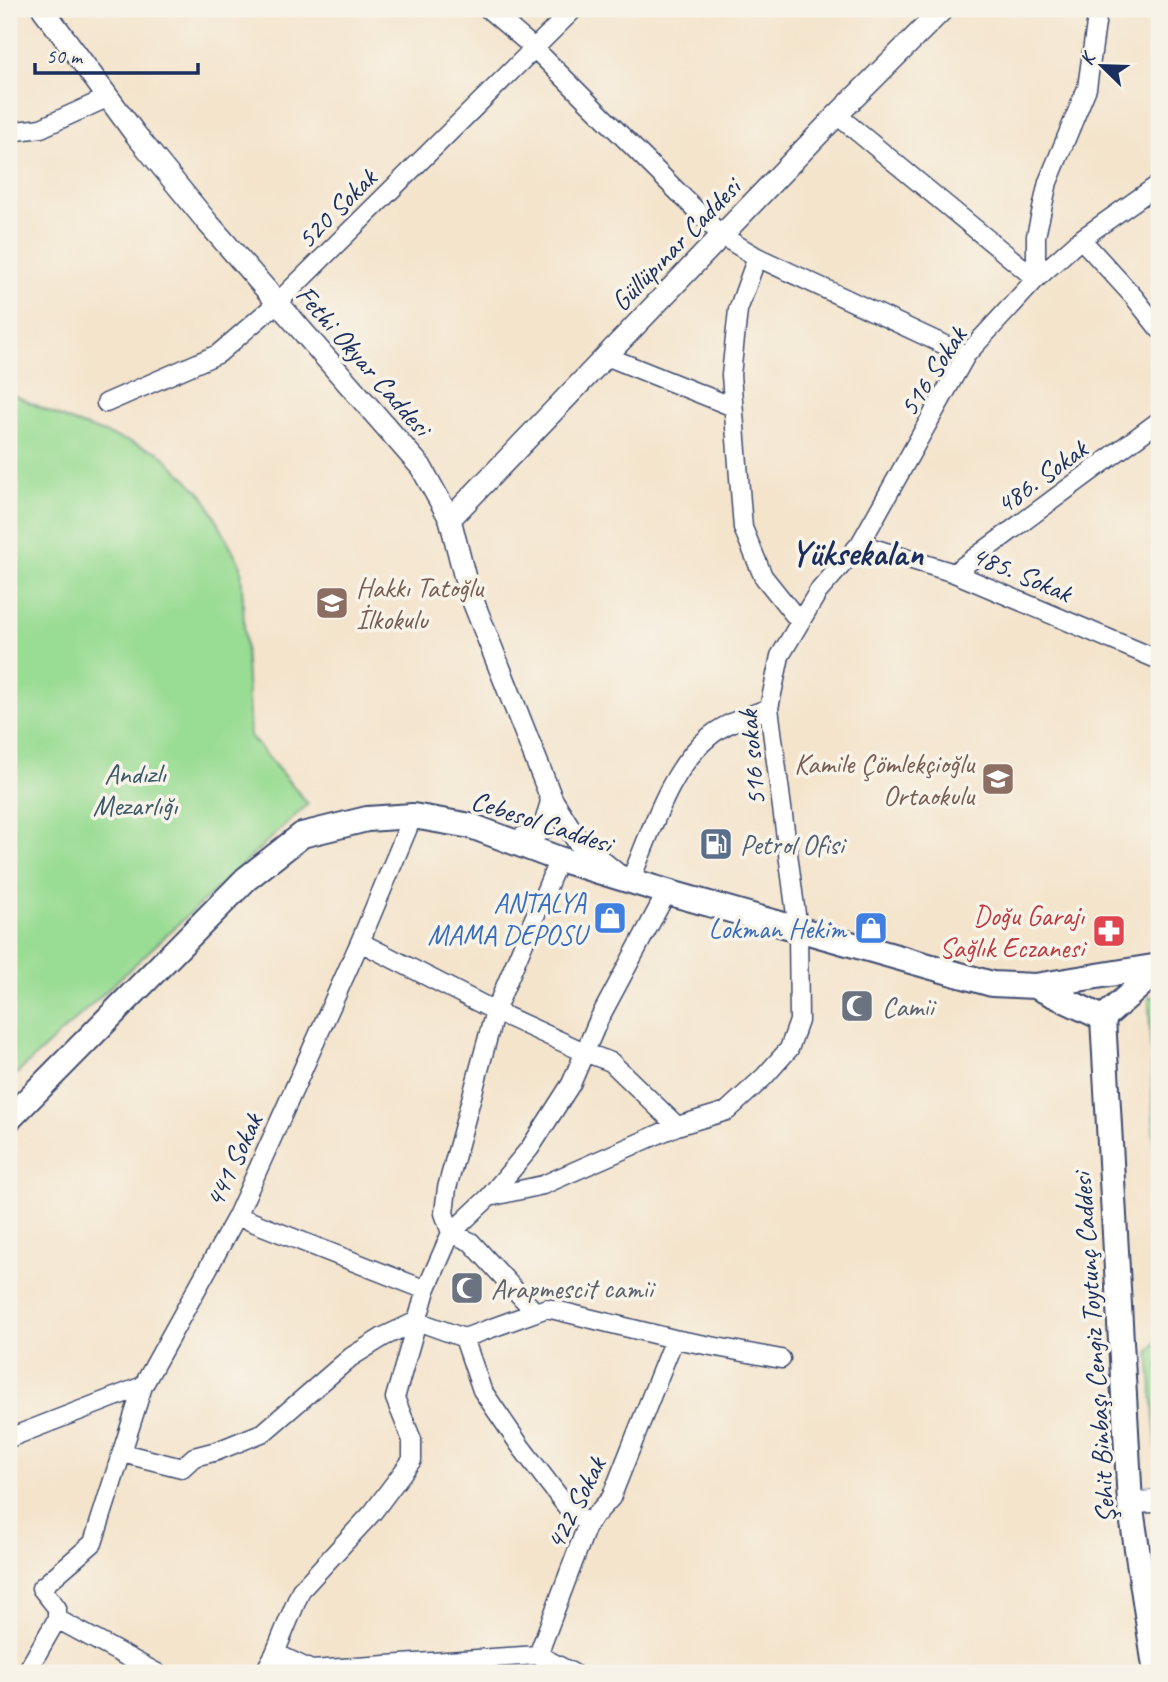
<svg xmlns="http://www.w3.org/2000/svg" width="1168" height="1682" font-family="Caveat,sans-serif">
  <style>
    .green { fill: #99dc93; stroke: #5a8678; stroke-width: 2 }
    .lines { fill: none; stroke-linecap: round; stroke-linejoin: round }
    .minor-casing { stroke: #3c4a6e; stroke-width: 21 }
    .tertiary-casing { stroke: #3c4a6e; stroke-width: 24 }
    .secondary-casing { stroke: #3c4a6e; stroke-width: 28 }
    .minor { stroke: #fff; stroke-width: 18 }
    .tertiary { stroke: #fff; stroke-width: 21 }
    .secondary { stroke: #fff; stroke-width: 24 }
    .labels { text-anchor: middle; stroke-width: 7; stroke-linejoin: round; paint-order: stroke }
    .street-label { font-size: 28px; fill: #1b2f5e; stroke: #f7f3e8 }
    .education-label { font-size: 28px; fill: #785e54; stroke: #f7f3e8; text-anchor: start }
    .park-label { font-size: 28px; fill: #3a5a6b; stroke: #f7f3e8 }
    .service-label { font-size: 28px; fill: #4e5e75; stroke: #f7f3e8; text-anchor: start }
    .shop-label { font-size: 28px; fill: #366cbe; stroke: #f7f3e8; text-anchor: end }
    .health-label { font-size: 28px; fill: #be3a42; stroke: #f7f3e8; text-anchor: end }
    .worship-label { font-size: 28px; fill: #5b616d; stroke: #f7f3e8; text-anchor: start }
    .district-label { font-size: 35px; font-weight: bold; fill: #1b2f5e; stroke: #f7f3e8 }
  </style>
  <rect width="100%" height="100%" fill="#f7f3e8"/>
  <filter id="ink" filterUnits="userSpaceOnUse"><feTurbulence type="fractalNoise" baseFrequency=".0143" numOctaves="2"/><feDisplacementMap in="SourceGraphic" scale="14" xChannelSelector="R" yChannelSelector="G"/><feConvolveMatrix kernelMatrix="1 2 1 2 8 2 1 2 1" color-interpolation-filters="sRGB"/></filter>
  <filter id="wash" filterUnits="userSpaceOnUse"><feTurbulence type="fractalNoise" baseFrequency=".00686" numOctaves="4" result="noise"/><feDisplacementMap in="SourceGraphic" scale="28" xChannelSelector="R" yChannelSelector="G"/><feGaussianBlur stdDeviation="1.57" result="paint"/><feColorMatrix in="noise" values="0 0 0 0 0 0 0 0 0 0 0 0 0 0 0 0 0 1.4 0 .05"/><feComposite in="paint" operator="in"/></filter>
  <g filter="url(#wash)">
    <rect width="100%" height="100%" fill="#f4e4cc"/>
    <!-- green -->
    <path class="green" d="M9 393 70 421 159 452 204 496 241 566 250 736 308 804 9 1081Z
      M1159 996V1172L1155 1168 1149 997Z
      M1159 1338V1474L1149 1353Z"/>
  </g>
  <g filter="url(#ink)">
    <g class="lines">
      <defs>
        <path id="minor" d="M488 9 534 48 722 236 757 257 738 310 731 375 743 528 763 576 799 621
          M837 115 1036 279
          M9 132 41 128 109 97
          M1081 239 1134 297 1159 329
          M757 257 966 355
          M1036 279V236L1048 182 1087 88 1098 9
          M606 356 733 407
          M106 403 218 354 277 303 574 9
          M860 544 954 573 1159 660
          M954 573 1159 421
          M630 881C651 833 669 769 710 736 727 722 749 716 769 708
          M360 942 495 1011 584 1052 611 1062 677 1126
          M489 1197 530 1148 571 1084 599 1019 667 892
          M237 1216 426 1290
          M535 1312 471 1242 451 1233 489 1197 543 1185 677 1126 727 1111 764 1077 789 1049 799 1021 798 930 769 708 780 656 818 592 860 544 966 355 1036 279 1081 239 1159 184
          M464 1338 482 1390 521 1447 570 1511 588 1523
          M9 1438 143 1386 237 1216 360 942 413 816
          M122 1453 182 1468 194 1457 217 1451 264 1432 351 1357 383 1337 417 1321 464 1338 547 1308 674 1339 781 1359
          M57 1619 157 1673
          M275 1653 311 1670 538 1655
          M26 1673 57 1619V1608L41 1588 93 1543 143 1386
          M264 1673 275 1653 301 1590 373 1512 412 1460V1440L395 1398 426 1290 451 1233 444 1213 447 1188 495 1011 559 859
          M573 1673 538 1655 588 1523 611 1498 674 1339"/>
        <path id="tertiary" d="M43 9 136 135 208 223 421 467 450 519 467 586 552 800 579 843 618 875
          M450 519 837 115 943 9
          M514 842 544 828 552 800
          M1130 1503 1159 1501"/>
        <path id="secondary" d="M1035 986 1103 1018
          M9 1119 246 879 302 835 367 819 413 816 471 826 559 859 667 892 992 984 1035 986 1159 966
          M1156 1673 1130 1503 1103 1018 1159 969"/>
      </defs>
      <!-- minor casing -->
      <use href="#minor" class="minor-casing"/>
      <!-- tertiary casing -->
      <use href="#tertiary" class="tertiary-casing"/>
      <!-- secondary casing -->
      <use href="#secondary" class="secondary-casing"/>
      <!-- minor -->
      <use href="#minor" class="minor"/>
      <!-- tertiary -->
      <use href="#tertiary" class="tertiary"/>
      <!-- secondary -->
      <use href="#secondary" class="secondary"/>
    </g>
  </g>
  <!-- icons -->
  <defs>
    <symbol id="school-square" viewBox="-11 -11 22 22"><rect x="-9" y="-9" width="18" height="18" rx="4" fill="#8d6e63" stroke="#f7f3e8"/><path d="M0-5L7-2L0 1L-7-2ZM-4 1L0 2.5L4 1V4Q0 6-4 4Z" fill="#fff"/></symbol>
    <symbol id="fuel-square" viewBox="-11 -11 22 22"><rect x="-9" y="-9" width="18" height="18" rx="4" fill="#5c6f8a" stroke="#f7f3e8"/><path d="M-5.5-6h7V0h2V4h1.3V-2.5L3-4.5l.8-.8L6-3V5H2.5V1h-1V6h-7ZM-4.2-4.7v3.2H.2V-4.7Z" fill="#fff"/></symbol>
    <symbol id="shop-square" viewBox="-11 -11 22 22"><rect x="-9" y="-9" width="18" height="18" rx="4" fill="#3f7fe0" stroke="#f7f3e8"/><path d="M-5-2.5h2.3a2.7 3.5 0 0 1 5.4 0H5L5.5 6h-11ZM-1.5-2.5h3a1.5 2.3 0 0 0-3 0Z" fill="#fff"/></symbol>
    <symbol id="pharmacy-square" viewBox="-11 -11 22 22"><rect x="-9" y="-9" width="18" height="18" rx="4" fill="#e0444e" stroke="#f7f3e8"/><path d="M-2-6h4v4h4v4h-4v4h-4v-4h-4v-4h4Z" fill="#fff"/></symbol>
    <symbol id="mosque-square" viewBox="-11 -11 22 22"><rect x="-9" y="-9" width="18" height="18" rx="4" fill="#6b7280" stroke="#f7f3e8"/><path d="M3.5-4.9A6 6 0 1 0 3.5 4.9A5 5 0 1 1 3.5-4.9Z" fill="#fff"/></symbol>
  </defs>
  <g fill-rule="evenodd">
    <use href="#school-square" x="313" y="584" width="38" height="38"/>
    <use href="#school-square" x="979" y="760" width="38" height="38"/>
    <use href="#fuel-square" x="697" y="825" width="38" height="38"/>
    <use href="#shop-square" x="591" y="899" width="38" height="38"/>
    <use href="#shop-square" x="852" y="909" width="38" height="38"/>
    <use href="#pharmacy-square" x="1090" y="912" width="38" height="38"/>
    <use href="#mosque-square" x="838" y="987" width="38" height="38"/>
    <use href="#mosque-square" x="448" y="1269" width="38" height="38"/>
  </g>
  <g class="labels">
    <!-- street labels -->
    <g class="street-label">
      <text transform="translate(336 208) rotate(-45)" y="10">520 Sokak</text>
      <text transform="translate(675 244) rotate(-46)" y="10">Güllüpınar Caddesi</text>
      <text transform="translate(364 360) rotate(49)" y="10">Fethi Okyar Caddesi</text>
      <text transform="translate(932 371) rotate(-57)" y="10">516 Sokak</text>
      <text transform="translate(1041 476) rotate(-36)" y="10">486. Sokak</text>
      <text transform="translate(1022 573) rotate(23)" y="10">485. Sokak</text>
      <text transform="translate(751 758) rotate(-95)" y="10">516 sokak</text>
      <text transform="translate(542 821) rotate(18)" y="10">Cebesol Caddesi</text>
      <text transform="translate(233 1160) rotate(-65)" y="10">441 Sokak</text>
      <text transform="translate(1093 1348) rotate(-94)" y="10">Şehit Binbaşı Cengiz Toytunç Caddesi</text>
      <text transform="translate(575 1503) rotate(-63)" y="10">422 Sokak</text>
    </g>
    <!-- education labels -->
    <g class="education-label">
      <text x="356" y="597">Hakkı Tatoğlu<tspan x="356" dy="32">İlkokulu</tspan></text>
      <text x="974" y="773" text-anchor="end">Kamile Çömlekçioğlu<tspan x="974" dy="32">Ortaokulu</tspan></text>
    </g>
    <!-- park labels -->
    <g class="park-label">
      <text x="135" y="783">Andızlı<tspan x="135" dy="32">Mezarlığı</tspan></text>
    </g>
    <!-- service labels -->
    <g class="service-label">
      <text x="740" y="854">Petrol Ofisi</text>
    </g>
    <!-- shop labels -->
    <g class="shop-label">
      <text x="586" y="912">ANTALYA<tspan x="586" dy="32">MAMA DEPOSU</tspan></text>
      <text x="846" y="938">Lokman Hekim</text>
    </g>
    <!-- health labels -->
    <g class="health-label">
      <text x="1084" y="925">Doğu Garajı<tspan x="1084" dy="32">Sağlık Eczanesi</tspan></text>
    </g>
    <!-- worship labels -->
    <g class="worship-label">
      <text x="882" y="1016">Camii</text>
      <text x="491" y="1298">Arapmescit camii</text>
    </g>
    <!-- district labels -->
    <g class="district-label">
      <text x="857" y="565">Yüksekalan</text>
    </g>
  </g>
  <!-- margin -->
  <rect width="1168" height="1682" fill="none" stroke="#f7f3e8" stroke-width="35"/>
  <!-- north arrow -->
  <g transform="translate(1102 66) rotate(293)" stroke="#f7f3e8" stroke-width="5" paint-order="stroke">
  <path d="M0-5L12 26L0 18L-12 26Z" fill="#1b2f5e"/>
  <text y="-10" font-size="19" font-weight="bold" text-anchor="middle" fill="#1b2f5e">K</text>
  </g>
  <!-- scale -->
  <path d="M35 63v10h163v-10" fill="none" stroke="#1b2f5e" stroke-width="3.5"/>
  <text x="46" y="63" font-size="21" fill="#1b2f5e" stroke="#f7f3e8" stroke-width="5" paint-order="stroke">50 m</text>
</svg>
